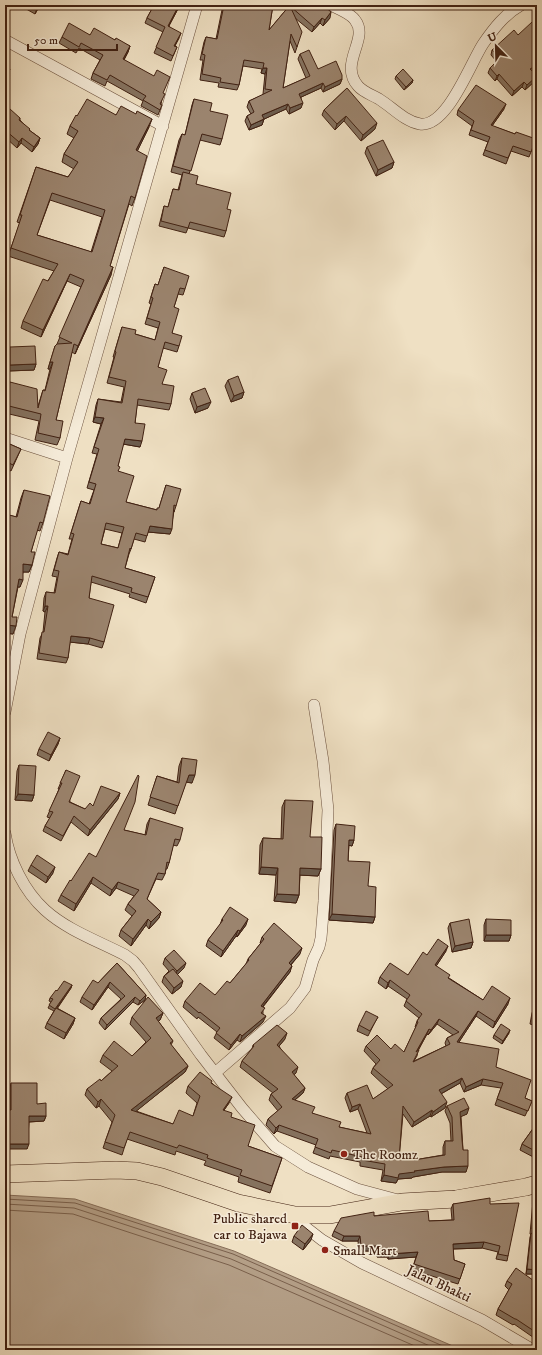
<svg xmlns="http://www.w3.org/2000/svg" width="542" height="1355" font-family="'IM FELL DW Pica',serif">
  <style>
    .water { fill: #b49f87; stroke: #866d58 }
    .lines { fill: none; stroke-linecap: round; stroke-linejoin: round }
    .shore { stroke: #7a604c; stroke-width: 1 }
    .minor-casing { stroke: #6c513e; stroke-width: 12 }
    .highway-casing { stroke: #412112; stroke-width: 18 }
    .minor { stroke: #f5ebd8; stroke-width: 11 }
    .highway { stroke: #efe0c3; stroke-width: 17 }
    .wall { fill: #85725f; stroke: #412112; fill-rule: evenodd }
    .shaded-wall { fill: #6c5c4d; stroke: #412112 }
    .building { fill: #9b846e; stroke: #412112; fill-rule: evenodd }
    .poi-dot { fill: #8f2418; stroke: #f5ebd8; stroke-width: 1.5 }
    .labels { text-anchor: middle; stroke-width: 3; stroke-linejoin: round; paint-order: stroke }
    .poi-label { font-size: 14px; fill: #412112; stroke: #f5ebd8; text-anchor: start }
    .street-label { font-size: 14px; fill: #412112; stroke: #f5ebd8 }
  </style>
  <rect width="100%" height="100%" fill="#efe0c3"/>
  <filter id="stains"><feTurbulence type="fractalNoise" baseFrequency=".005" numOctaves="4"/><feColorMatrix values="0 0 0 0 .2 0 0 0 0 .09 0 0 0 0 .02 0 0 0 .5 -.17"/></filter>
  <radialGradient id="worn" r=".72"><stop offset=".6" stop-color="#630" stop-opacity="0"/><stop offset="1" stop-color="#630" stop-opacity=".3"/></radialGradient>
  <!-- water -->
  <path class="water" d="M5 1195 75 1199 234 1251 462 1350H5Z"/>
  <g class="lines">
    <!-- shore -->
    <path class="shore" d="M5 1199 75 1203 233 1254 452 1350
      M5 1204 74 1208 231 1259 439 1350
      M5 1210 73 1214 229 1265 424 1350"/>
    <defs>
      <path id="minor" d="M332 5C339 10 350 13 355 20 370 39 338 63 358 86 363 92 372 95 379 99 392 107 404 121 420 124 447 128 471 62 483 44 494 28 505 14 521 5
        M5 40 163 126
        M5 438 67 458
        M5 712 20 634 67 458 197 5
        M5 833C9 860 24 891 45 910 67 930 98 941 125 955L133 961 139 968 201 1055 242 1108 275 1146 308 1167 357 1189 398 1200
        M215 1073 290 1008 305 988 313 960 319 947 321 938 324 901 328 810 323 761 314 705
        M295 1215 304 1226 322 1240 362 1263 482 1320 533 1350"/>
      <path id="highway" d="M5 1174 116 1170 137 1171 162 1177 238 1203 295 1215H330L402 1202 456 1199 526 1187 537 1184"/>
    </defs>
    <!-- minor casing -->
    <use href="#minor" class="minor-casing"/>
    <!-- highway casing -->
    <use href="#highway" class="highway-casing"/>
    <!-- minor -->
    <use href="#minor" class="minor"/>
    <!-- highway -->
    <use href="#highway" class="highway"/>
  </g>
  <!-- wall -->
  <path class="wall" d="M21 5H40L35 14 21 6Z
    M154 5H180L169 26 179 38 175 46 177 47 171 61 154 53 163 32 145 23 147 18Z
    M223 5H273L269 30 290 5 330 18 323 26 320 23 312 32 295 18 297 47 295 53 290 41 283 88 306 78 298 59 300 54 318 69 342 79 340 84 323 92 321 88 301 97V108L289 114 286 109 264 119 262 125 249 130 245 121 247 116 251 114 247 107 249 101 263 95V94L265 74 261 73 262 69 243 66 239 85 237 90 218 87 219 83 200 80 203 60H200L204 42 206 37 216 39Z
    M537 28V69L533 71 535 81 525 90 522 87 512 96 497 79 495 81 488 73 490 68 497 62 491 55 492 50 518 35Z
    M90 35 115 40 130 46 128 52 124 60 163 93 160 110 158 115 141 106 143 101 107 81 105 86 91 79 93 73 100 60 79 48 76 53 59 43 62 37Z
    M396 76 413 80 412 83 404 90 395 79Z
    M347 88 375 129 361 141 344 121 335 130 322 115 324 110Z
    M194 99 210 111 222 139 220 145 200 140 189 174 196 184 227 209 226 231 224 237 188 228 186 233 159 226 164 206 168 207 173 189 178 190 182 175 171 172 179 140 182 134 185 135 192 105Z
    M504 109 492 126 515 134 536 139 529 157 511 151 506 164 483 155 488 142 469 135 472 126 457 115 458 110Z
    M5 115 20 118V120L29 130 40 138 38 144 32 152 21 143 17 148 5 137Z
    M116 115 149 127 137 151 135 198 132 206 129 204 110 266 111 275 75 354 72 352 56 420 60 438 57 445 35 440 39 421 5 413V397L10 382 38 406 43 390H45L50 369H48L55 346 57 344 81 287 67 281 41 337 21 328 23 321 54 271 8 256 20 223 17 222 36 167 68 177 74 169 62 162 64 154 74 138 67 134 70 126 77 116ZM50 200 102 217 91 252 37 235Z
    M367 147 394 162 392 168 376 176 365 153Z
    M164 267 185 289 183 295 178 294 174 307 172 333 179 346 177 352 163 348 158 367 162 384 171 404 169 410 137 405 135 423 140 447 123 444 118 466V471L126 502 157 510 159 508 166 485 176 506 174 512V511L170 534 148 532 145 542 134 539 131 549 129 554 125 568 155 577 146 603 129 597 130 594 91 582 89 598 104 642 102 648 88 644 70 642 68 658 66 663 37 659 40 638 43 632 45 612 43 611 44 598 46 592 54 593 57 577 52 576 57 558 59 552 68 554 72 539H69L81 501 89 504 94 490 87 488 97 454 92 453 101 424 93 422 96 405 98 399 121 402 124 387 107 383 114 357H113L122 327 135 334 155 340 158 328 145 324 151 304 149 303 153 290 155 284 158 285ZM105 529 122 533 118 548 101 544Z
    M10 347 36 364 34 370 8 371V353Z
    M228 380 244 392 242 398 231 402 225 386Z
    M192 393 208 408 195 413 190 399Z
    M5 442 21 449 11 471 5 468Z
    M24 490 43 523 40 531 37 530 31 552 32 565 29 572H23L20 587H18L12 617 13 634 5 633V635V514L16 517 21 498Z
    M60 738 58 744 49 761 37 755 39 749Z
    M182 758 192 783 186 782 175 814 148 805 157 776 177 782 179 766Z
    M19 765 34 795 32 801 15 800 17 771Z
    M66 770 70 802 85 809 93 806 120 793 118 799 88 836 71 822 61 841 43 831 45 826 50 818 47 817 59 789H58Z
    M285 800 310 837 321 869 318 876 300 875 299 895 296 903 274 901 276 875 259 874 260 845 263 838 281 839 282 807Z
    M150 818 180 840 177 846 173 845 169 863 167 869H166L165 874 162 880 156 879 147 899 161 912 159 918 149 929 146 925 131 946 119 936 121 930 132 916 125 910 128 904 134 896 116 888 110 896 91 883 74 911 58 901 61 895 71 881 96 857 124 830 145 835 147 824Z
    M336 824 354 840 352 846 349 845 348 861 368 886 375 917 373 923 329 920 334 830Z
    M31 865 53 873 46 883 28 871Z
    M222 919 246 925 237 937 236 936 221 957 206 946 208 940 220 925Z
    M486 919 511 935 509 941H484V925Z
    M450 923 473 942 471 948 452 952 448 928Z
    M262 937 300 954 291 965 290 972 263 1007V1022L240 1042 237 1040 229 1050 214 1038 217 1032 198 1017 197 1019 183 1007 185 1001 215 995 230 983 246 964 248 959 261 943H260Z
    M446 951 436 966 449 978 483 1000 508 1004 493 1028 476 1016 459 1042 496 1067 525 1098 532 1101 525 1116 495 1105 501 1088 481 1085 464 1092 460 1083 441 1094 445 1108 431 1117 430 1116 412 1127 403 1114 399 1159 414 1160 443 1155V1147L445 1141H451L450 1123 445 1111 447 1106 467 1114 461 1116 463 1150 466 1172H442L413 1177 412 1178 398 1179 396 1183 381 1181 383 1170 360 1166V1162L330 1156 329 1159 313 1153 316 1145 277 1131 274 1134 266 1125 268 1119 278 1111 269 1100 271 1094 273 1093 240 1067 242 1061 252 1049 253 1045 285 1039 279 1046 296 1073 294 1075 305 1088 303 1093 295 1100 312 1113 339 1127 367 1133 358 1109 350 1112 345 1098 347 1093 373 1099 388 1089 371 1073 373 1068 376 1064 364 1051 366 1046 391 1049 404 1052 416 1027H415L417 1021 419 1018 404 1006 407 999 388 986 386 989 378 983 380 977 408 975 427 955ZM437 1024 453 1035 447 1038 445 1043 446 1046 414 1061 417 1056 418 1051 427 1034 428 1035Z
    M165 958 184 968 177 974 181 987 172 994 162 982 164 976 169 971 163 964Z
    M117 963 146 995 145 1000 138 1005 133 1002 105 1030 99 1023 101 1018 121 999 108 987 92 1010 80 1002 82 997 98 983Z
    M72 985 71 988 57 1008 75 1018 73 1024 64 1039 45 1028 47 1023 54 1011 48 1008 51 1002 49 1001 50 998 57 991Z
    M534 1008H537V1026L530 1024 532 1013Z
    M163 1013 160 1020 158 1021 173 1041 171 1045 188 1066 185 1072 136 1111 173 1124 193 1116 197 1103 186 1093 188 1086 212 1083 229 1103 224 1110 231 1117 248 1146 282 1158 270 1193 238 1182 239 1177 204 1165 206 1161 176 1151 175 1155 127 1139 122 1155 103 1148 112 1122 99 1106 96 1108 85 1095 87 1089 101 1081 112 1071 100 1062 103 1055 132 1056 146 1042 130 1024 132 1017Z
    M378 1017 375 1022 368 1036 357 1031 359 1025Z
    M509 1033 502 1044 493 1038 494 1035Z
    M11 1083 37 1104 46 1116 44 1121 29 1122 27 1149 10 1110V1088Z
    M537 1123V1159L520 1150 522 1144Z
    M535 1196H537V1274H526L530 1237 531 1235 530 1234 533 1201Z
    M453 1204H490L508 1256 507 1261 496 1259 498 1252 482 1248 453 1249 454 1260 465 1264 458 1284 412 1270 416 1257 388 1259 387 1257H377V1251H359L358 1241H342L332 1236 334 1231 374 1216 429 1221 452 1220 451 1209Z
    M294 1236 311 1240 303 1250 292 1242Z
    M507 1281 537 1283V1340L514 1324 513 1325 496 1315 498 1309 509 1290 505 1286Z"/>
  <!-- shaded-wall -->
  <path class="shaded-wall" d="M39 5H40L35 14 37 8Z
    M179 5H180L166 31 168 26Z
    M331 12 330 18 323 26 325 20Z
    M322 18 320 23 312 32 314 27Z
    M181 33 179 38 172 51 174 46Z
    M130 46 128 52 121 65 123 59Z
    M537 65V69L528 74 530 69Z
    M263 68H267L265 74 261 73Z
    M10 69 8 75 5 78V74Z
    M499 74 497 79 495 81 497 76Z
    M537 76 535 81 525 90 527 85Z
    M342 79 340 84 323 92 325 87Z
    M413 80 412 83 404 90 406 87Z
    M524 82 522 87 512 96 514 91Z
    M323 83 321 88 297 99 299 94Z
    M303 103 301 108 289 114 290 108Z
    M288 104 286 109 260 121 262 115Z
    M506 104 504 109 489 130 491 125Z
    M346 116 344 121 335 130 337 124Z
    M152 119 149 127 134 158 136 150Z
    M264 119 262 125 249 130 251 125Z
    M377 123 375 129 361 141 363 135Z
    M22 138 21 143 17 148 19 142Z
    M40 138 38 144 32 152 34 147Z
    M394 162 392 168 376 176 378 170Z
    M113 267 111 275 75 354 78 346Z
    M70 274 67 281 41 337 43 330Z
    M50 362H53L50 369H48Z
    M36 364 34 370 8 371 10 365Z
    M244 392 242 398 231 402 234 396Z
    M211 402 208 408 195 413 197 407Z
    M95 417 104 418 101 424 93 422Z
    M125 439 142 441 140 447 123 444Z
    M150 526 172 529 170 534 148 532Z
    M23 564 32 565 29 572H20Z
    M19 579 23 580 20 587H17Z
    M45 606H48L45 612 43 611Z
    M6 625 16 626 13 634 5 633V635V629Z
    M71 636 90 638 88 644 69 642Z
    M60 738 58 744 49 761 51 755Z
    M189 775H195L192 783 186 782Z
    M120 793 118 799 88 836 90 830Z
    M18 794 34 795 32 801 15 800Z
    M349 840H354L352 846 347 845Z
    M55 867 53 873 46 883 48 877Z
    M261 867 278 868 276 875 259 874Z
    M300 868 321 869 318 876 298 875Z
    M93 877 91 883 74 911 76 904Z
    M118 882 116 888 110 896 112 890Z
    M277 894 299 895 296 903 274 901Z
    M161 912 159 918 149 929 151 922Z
    M332 914 375 917 373 923 329 920Z
    M148 919 146 925 131 946 133 939Z
    M248 919 246 925 237 937 240 931Z
    M238 930 236 936 221 957 223 951Z
    M486 935H511L509 941H484Z
    M473 942 471 948 452 952 455 946Z
    M448 946 446 951 433 971 435 965Z
    M302 948 300 954 287 969 289 963Z
    M186 963 184 968 175 977 177 971Z
    M292 966 290 972 259 1011 261 1006Z
    M390 980 388 986 386 989 388 983Z
    M183 981 181 987 172 994 174 988Z
    M110 982 108 987 92 1010 94 1005Z
    M72 985 71 988 55 1012 56 1009Z
    M146 995 145 1000 138 1005 140 1001Z
    M135 997 133 1002 105 1030 107 1025Z
    M510 998 508 1004 493 1028 495 1022Z
    M478 1011 476 1016 455 1048 457 1042Z
    M163 1013 160 1020 154 1025 156 1018Z
    M266 1016 263 1022 240 1042 242 1036Z
    M75 1018 73 1024 64 1039 66 1033Z
    M439 1019 437 1024 428 1035 431 1030Z
    M429 1029 427 1034 414 1057 416 1052Z
    M510 1030 509 1033 502 1044 503 1041Z
    M287 1033 285 1039 275 1051 277 1045Z
    M240 1034 237 1040 229 1050 231 1045Z
    M188 1066 185 1072 129 1117 131 1110Z
    M298 1067 296 1073 290 1078 292 1072Z
    M462 1078 460 1083 437 1096 439 1090Z
    M483 1079 481 1085 464 1092 466 1087Z
    M305 1088 303 1093 290 1104 292 1099Z
    M232 1097 229 1103 220 1116 223 1110Z
    M101 1099 99 1106 96 1108 98 1102Z
    M447 1102 445 1108 431 1117 433 1112Z
    M360 1104 358 1109 350 1112 352 1107Z
    M469 1108 467 1114 458 1118 460 1112Z
    M432 1110 430 1116 412 1127 414 1122Z
    M29 1116H46L44 1121 27 1122Z
    M279 1125 277 1131 274 1134 276 1128Z
    M5 1144H29L27 1149H5Z
    M468 1166 466 1172H442L413 1177 412 1178 398 1179 396 1183 381 1181 384 1175 444 1167Z
    M313 1234 311 1240 303 1250 305 1244Z
    M344 1236H360L358 1241H342Z
    M484 1242 482 1248 451 1249 453 1244Z
    M361 1246H378L377 1251H359Z
    M379 1252H389L387 1257H377Z
    M418 1252 416 1257 388 1259 389 1254Z
    M527 1269 537 1270V1274H526Z"/>
  <!-- building -->
  <path class="building" d="M31 5H39L37 8Z
    M154 5H179L168 26 181 33 174 46 177 47 173 56 156 47 165 27 147 18Z
    M224 5H273L269 30 290 5H323L331 12 325 20 322 18 314 27 290 6 302 32 297 47 291 34 283 88 310 76 300 54 309 50 318 69 336 61 342 75V79L325 87 323 83 299 94 303 103 290 108 288 104 262 115 264 119 251 125 247 116 254 112 249 101 272 90 265 89 267 68H263L264 63 244 60 239 85 220 82 221 78 202 74 205 55 202 54 206 37 217 39Z
    M532 22 537 28V65L530 69 537 76 527 85 524 82 514 91 499 74 497 76 490 68 500 58 492 50 514 30 518 35Z
    M69 23 90 35 94 28 115 40 116 38 130 46 123 59 154 76 157 70 170 77 163 93 165 94 160 104 162 105 160 110 143 100 146 96 110 75 107 80 93 73 103 55 81 43 79 47 62 37Z
    M5 64 10 69 5 74Z
    M403 69 413 80 406 87 396 76Z
    M476 85 506 104 491 125 515 134 516 132 536 139 531 152 513 146 508 158 485 150 490 137 471 130 474 121 458 110Z
    M347 88 377 123 363 135 346 116 337 124 324 110Z
    M87 99 116 115 121 106 136 114 137 111 152 119 136 150 147 156 135 198 131 196 110 266 113 267 78 346 74 344 56 420 63 421 60 438 38 433 41 414 5 405V401L10 382 37 389 38 408 43 390 45 391 53 362H50L55 346 57 344 72 343 59 337 84 280 70 274 43 330 23 321 43 279 48 281 58 264 11 248 22 215H20L36 167 68 177 78 162 64 154 78 131 70 126 76 115 77 116ZM52 193 105 210 92 252 37 235Z
    M194 99 212 103 210 111 228 115 222 139 202 134 191 171 173 166 182 134 185 135Z
    M10 109 20 118 19 120 30 129 29 130 40 138 34 147 22 138 19 142 5 130V115Z
    M383 140 394 162 378 170 367 147Z
    M183 172 198 176 196 184 231 193 227 209 231 210 226 231 190 222 188 228 161 221 164 206 168 207 173 189 179 190Z
    M164 267 189 276 185 289 180 288 174 307 179 309 172 333 182 336 179 346 165 342 158 367 167 370 162 384 174 386 171 404 138 399 135 423 145 424 142 441 125 439 118 466 120 467 118 471 134 476 126 502 157 510V508H159L166 485 181 489 176 506 174 505 172 529 150 526 147 536 136 533 131 549 130 548 125 568 155 577 148 597 131 592 132 588 92 576 89 598 114 605 104 642 90 638 71 636 68 658 39 653 42 632H44L48 606H45L46 592 55 593 59 571 54 570 59 552 68 555 74 534 71 533 81 501 90 504 96 484 89 482 99 449 94 447 104 418 95 417 98 399 122 403 126 381 109 377 116 352 115 351 122 327 136 330 135 334 155 340 160 322 147 318 153 298 151 297 155 284 158 285ZM106 523 124 527 118 548 101 544Z
    M35 346 36 364 10 365V347Z
    M238 376 244 392 234 396 228 380Z
    M205 388 211 402 197 407 192 393Z
    M5 442 21 449 13 465 5 461Z
    M24 490 50 496 43 523 40 522 31 552H35L32 565 23 564V580L19 579 12 617H17L16 626 6 625V632H5V514L17 517Z
    M48 732 60 738 51 755 39 749Z
    M182 758 197 760 195 775H189L178 806 150 797 157 776 179 783Z
    M19 765 36 766 34 795 18 794Z
    M66 770 80 776 69 802 85 809 90 803 93 806 101 786 120 793 90 830 74 816 63 836 45 826 53 812 49 811 62 783H60Z
    M138 775 139 776 135 802 124 830 146 835 150 818 183 828 180 840 175 839 169 863 167 862 165 874 158 873 147 899 161 912 151 922 148 919 133 939 121 930 136 911 128 904 139 890 118 882 112 890 93 877 76 904 61 895 70 880 71 881 89 853 96 857Z
    M285 800 313 801 310 837H322L321 869 300 868 299 895 277 894 278 868 261 867 263 838 283 839Z
    M336 824 355 826 354 840H349L348 861 370 862 368 886 376 887 375 917 332 914Z
    M37 855 55 867 48 877 31 865Z
    M230 907 248 919 240 931 238 930 223 951 208 940 223 920 222 919Z
    M469 919 473 942 455 946 450 923Z
    M486 919 511 920V935H486Z
    M274 923 302 948 289 963 292 966 261 1006 265 1008 261 1013 266 1016 242 1036 240 1034 231 1045 216 1033 220 1028 200 1012 199 1013 185 1001 200 983 215 995 227 981 230 983 249 960 248 959 264 939 262 937Z
    M438 939 448 946 435 965 450 975 448 978 483 1000 492 986 510 998 495 1022 478 1011 457 1042 499 1049 496 1067 531 1080 525 1098 532 1101 528 1111 497 1099 503 1083 483 1079 466 1087 462 1078 439 1090 447 1102 433 1112 432 1110 414 1122 403 1106 399 1159 413 1158 414 1160 445 1155V1141H453L452 1117 447 1106 464 1098 469 1108 460 1112 462 1140 463 1150H468V1166L444 1167 414 1171 415 1172 399 1174 398 1178 384 1175 385 1164 362 1160V1157L332 1150 331 1153 315 1147 318 1139 279 1125 276 1128 268 1119 282 1107 271 1094 278 1089 242 1061 254 1046 253 1045 277 1025 287 1033 277 1045 298 1067 292 1072 305 1088 292 1099 315 1107 312 1113 341 1122 339 1127 371 1134 360 1104 352 1107 347 1093 367 1085 373 1099 393 1085 373 1068 380 1060 366 1046 377 1035 391 1049 395 1044 404 1052 418 1022 417 1021 422 1014 406 1001 410 995 390 980 388 983 380 977 390 963 408 975 423 952 427 955ZM439 1019 459 1032 447 1038 450 1044 413 1062 419 1050 416 1052 429 1029 431 1030Z
    M174 950 186 963 177 971 165 958Z
    M117 963 146 995 140 1001 135 997 107 1025 101 1018 125 996 110 982 94 1005 82 997 93 980 98 983Z
    M173 969 183 981 174 988 164 976Z
    M64 981 72 985 55 1009 49 1005 53 999 50 998 56 990 57 991Z
    M148 997 163 1013 156 1018 173 1041 170 1043 188 1066 131 1110 173 1124 179 1110 193 1116 200 1096 188 1086 200 1072 212 1081 211 1083 232 1097 223 1110 232 1113 231 1117 255 1125 248 1146 282 1158 272 1186 240 1175 242 1170 207 1158 208 1155 179 1145 177 1148 130 1132 124 1148 105 1142 115 1115 101 1099 98 1102 87 1089 100 1079 101 1081 118 1066 103 1055 114 1041 132 1056 151 1038 132 1017Z
    M56 1008 75 1018 66 1033 47 1023Z
    M534 1008H537V1020L532 1019Z
    M366 1011 378 1017 370 1031 359 1025Z
    M501 1024 510 1030 503 1041 494 1035Z
    M11 1083H37V1104L46 1103V1116H29V1144H5V1110H11Z
    M537 1123V1152L522 1144Z
    M535 1196H537V1231L532 1229Z
    M490 1198V1204L519 1203 508 1256 498 1254 500 1246 484 1242 453 1244 454 1260 465 1264 460 1279 414 1264 418 1252 389 1254V1252H379L378 1246H361L360 1236H344L334 1231 341 1218 374 1212V1216L428 1211 429 1221 454 1220 453 1204Z
    M302 1225 313 1234 305 1244 294 1236Z
    M531 1233 537 1237V1270L527 1269Z
    M516 1268 537 1283V1333L516 1319H515L498 1309 512 1284 507 1281Z"/>
  <!-- markers -->
  <g class="poi-dot">
    <circle cx="344" cy="1154" r="4"/>
    <rect x="291" y="1222" width="8" height="8" rx="2"/>
    <circle cx="325" cy="1250" r="4"/>
  </g>
  <g class="labels">
    <!-- poi labels -->
    <g class="poi-label">
      <text x="352" y="1159">The Roomz</text>
      <text x="287" y="1223" text-anchor="end">Public shared<tspan x="287" dy="16">car to Bajawa</tspan></text>
      <text x="333" y="1255">Small Mart</text>
    </g>
    <!-- street labels -->
    <g class="street-label">
      <text transform="translate(439 1283) rotate(25)" y="5">Jalan Bhakti</text>
    </g>
  </g>
  <!-- margin -->
  <rect width="542" height="1355" fill="none" stroke="#efe0c3" stroke-width="20"/>
  <rect x="6" y="6" width="530" height="1343" fill="none" stroke="#412112" stroke-width="2"/>
  <rect x="10" y="10" width="522" height="1335" fill="none" stroke="#412112"/>
  <!-- north arrow -->
  <g transform="translate(496 46) rotate(337)" stroke="#f5ebd8" stroke-width="3" paint-order="stroke">
  <path d="M0-3L7 15L0 10L-7 15Z" fill="#412112"/>
  <text y="-6" font-size="11" font-weight="bold" text-anchor="middle" fill="#412112">U</text>
  </g>
  <!-- scale -->
  <path d="M28 44v6h89v-6" fill="none" stroke="#412112" stroke-width="2"/>
  <text x="34" y="44" font-size="12" fill="#412112" stroke="#f5ebd8" stroke-width="3" paint-order="stroke">50 m</text>
  <rect width="100%" height="100%" filter="url(#stains)"/>
  <rect width="100%" height="100%" fill="url(#worn)"/>
</svg>
